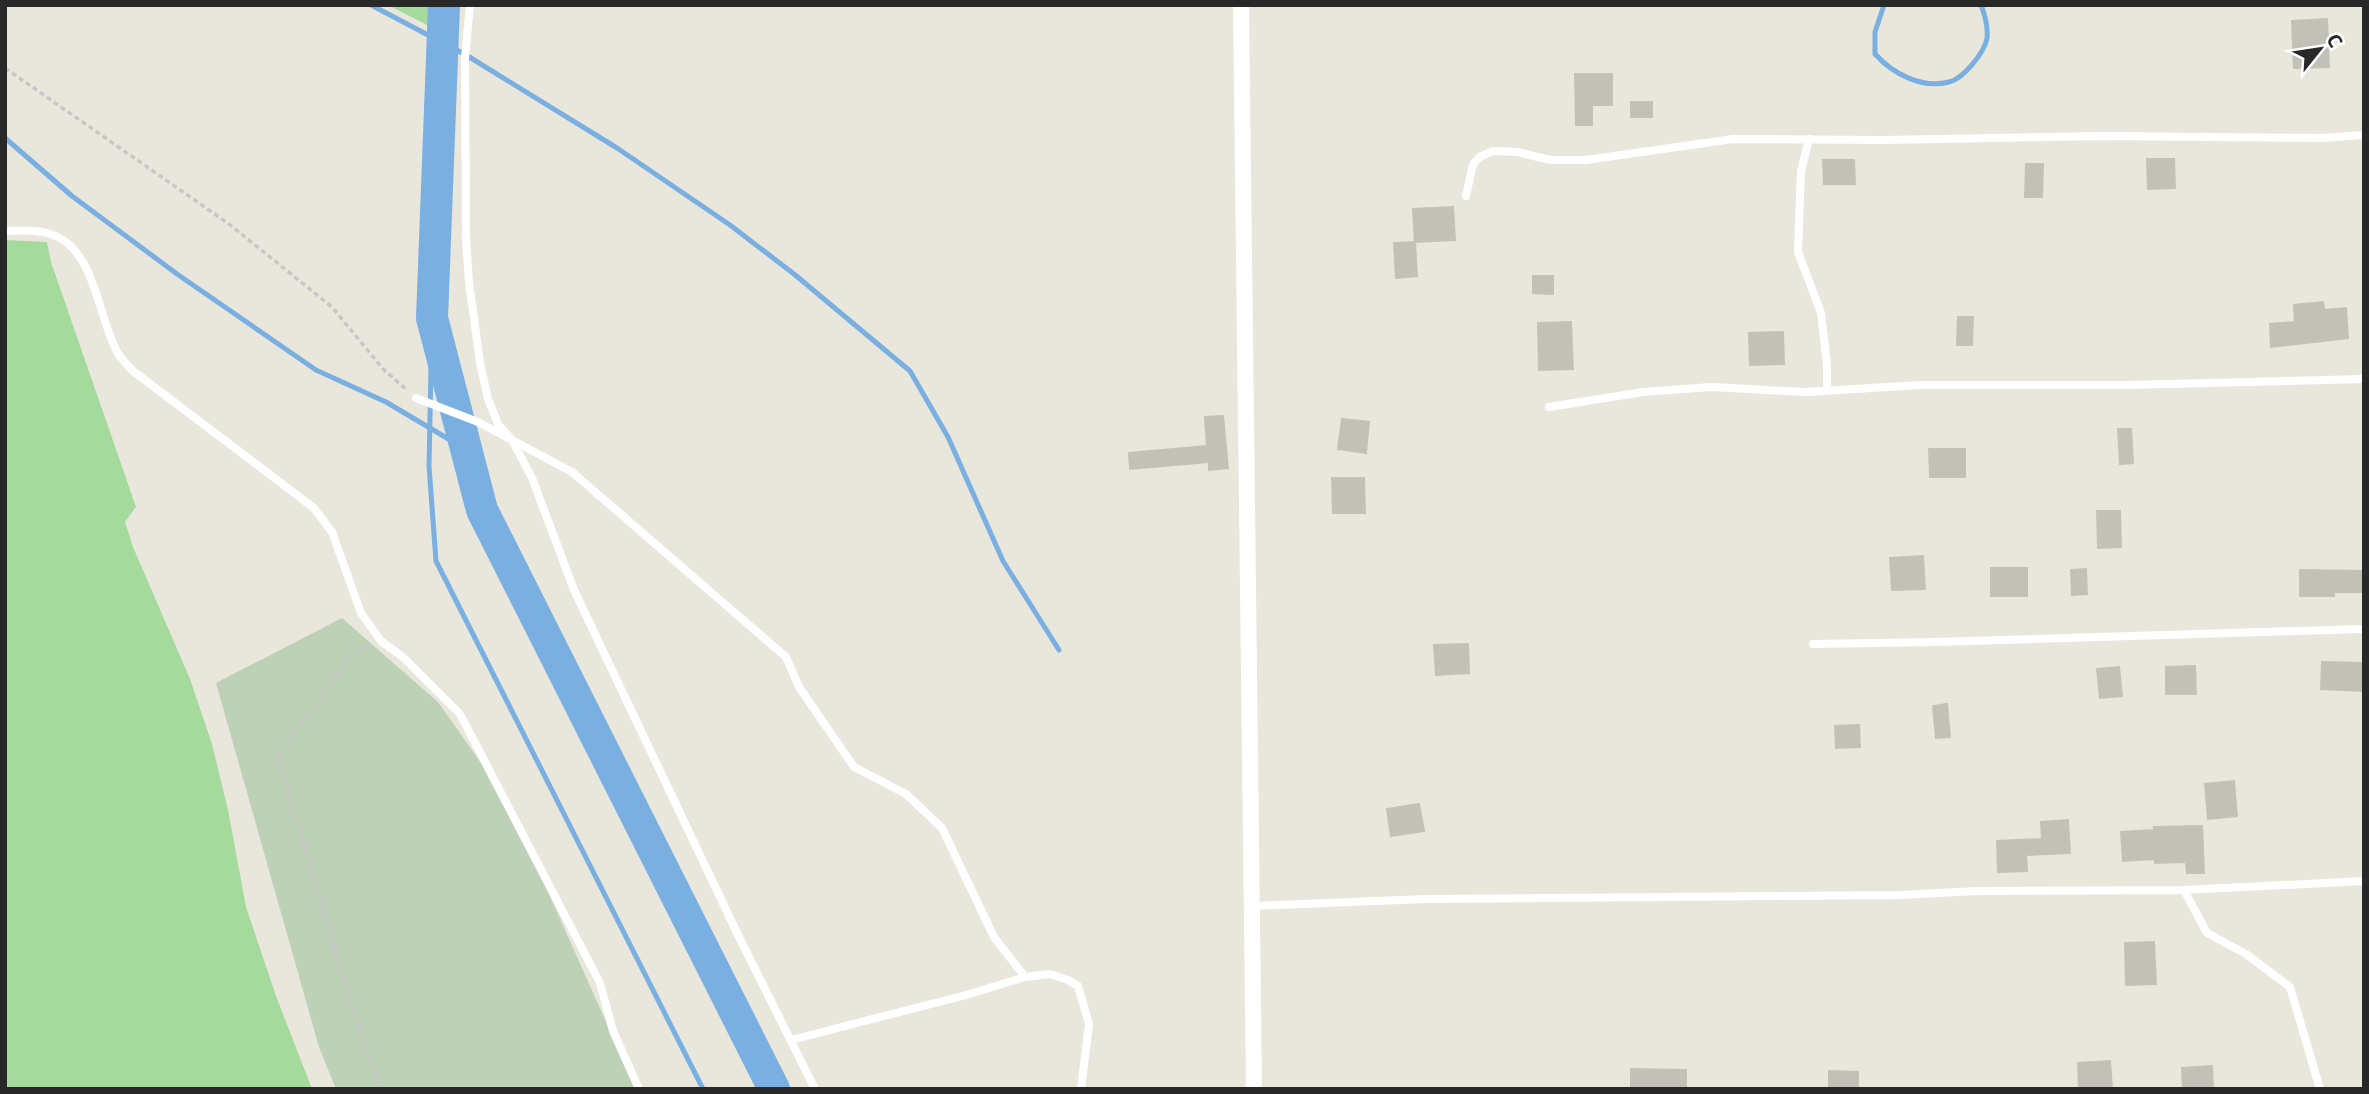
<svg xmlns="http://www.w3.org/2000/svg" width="2369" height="1094" font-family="'Open Sans',sans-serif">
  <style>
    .green { fill: #a5da9d }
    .cemetery { fill: #bcd1b5 }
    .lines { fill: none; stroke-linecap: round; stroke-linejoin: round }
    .stream { stroke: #79afe1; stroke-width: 5 }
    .river { stroke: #79afe1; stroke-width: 32 }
    .building { fill: #c2c0b7; stroke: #c4c2b6; stroke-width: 2 }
    .path { stroke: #c7c7c7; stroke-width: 3.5; stroke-dasharray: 5 3.5; stroke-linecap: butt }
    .lane { stroke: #fff; stroke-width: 8 }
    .street { stroke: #fff; stroke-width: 16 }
  </style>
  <rect width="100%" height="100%" fill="#e9e6dc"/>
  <!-- green -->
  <path class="green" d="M388 5H436L435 29Z
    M5 240 47 242 51 262 136 507 125 522 133 547 190 679 212 744 228 810 246 907 276 996 312 1089H5Z"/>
  <!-- cemetery -->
  <path class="cemetery" d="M342 618 438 702 507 800 636 1089H336L319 1047 216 683Z"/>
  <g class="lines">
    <!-- stream -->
    <path class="stream" d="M371 5 466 55 617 148 730 225 794 274 910 371 948 437 1003 561 1059 650
      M1884 5 1875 32V54C1893 74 1922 89 1949 82 1963 79 1985 52 1987 38 1988 27 1985 15 1981 5
      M5 138 72 196 177 274 316 370 386 402 467 450
      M432 318 429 466 436 561 703 1089"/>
    <!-- river -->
    <path class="river" d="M444 5 432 318 482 510 774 1089"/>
  </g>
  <!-- building -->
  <path class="building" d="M2327 19 2329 67 2294 68 2292 21Z
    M1575 74H1612V105H1592V125H1576Z
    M1631 102H1652V117H1631Z
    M2147 159H2174L2175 188 2148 189Z
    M1823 160H1854L1855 184H1824Z
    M2026 164H2043L2042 197H2025Z
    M1453 207 1455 240 1415 242 1413 209Z
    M1415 242 1417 276 1396 278 1394 243Z
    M1533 276H1553V294L1533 293Z
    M2323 302 2324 310 2346 308 2348 338 2271 347 2270 324 2295 322 2294 305Z
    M1958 317H1973L1972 345H1957Z
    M1571 322 1573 369 1539 370 1538 323Z
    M1783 332 1784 364 1750 365 1749 333Z
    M1223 416 1228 468 1209 470V462L1130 469 1129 453 1207 446 1205 417Z
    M1342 419 1369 422 1366 453 1338 449Z
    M2118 429H2131L2133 463 2120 464Z
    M1929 449H1965V477H1930Z
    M1332 478H1364L1365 513H1333Z
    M2097 511H2120L2121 547 2098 548Z
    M1923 556 1925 589 1892 590 1890 558Z
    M1991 568H2027V596H1991Z
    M2086 569 2087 594 2072 595 2071 570Z
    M2300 570 2364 571V592H2334V596H2300Z
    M1468 644 1469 673 1436 675 1434 645Z
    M2322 662 2364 663V691L2321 689Z
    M2195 666 2196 694H2166V667Z
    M2119 667 2122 696 2100 698 2097 669Z
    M1947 704 1950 737 1936 738 1933 706Z
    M1859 725 1860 747 1836 748 1835 726Z
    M2234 781 2237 816 2208 819 2205 784Z
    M1419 804 1424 831 1391 836 1387 809Z
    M2068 820 2070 853 2026 855 2027 871 1998 872 1997 841 2042 839 2041 822Z
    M2202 826 2204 873H2187L2186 862 2155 863V859L2123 861 2121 832 2154 830V827Z
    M2154 942 2156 984 2126 985 2125 943Z
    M2110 1061 2112 1089H2079L2078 1063Z
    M2212 1066 2213 1089H2183L2182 1068Z
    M1631 1069 1686 1070V1089H1631Z
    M1829 1071 1858 1072V1089H1829Z"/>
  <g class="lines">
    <!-- path -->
    <path class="path" d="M5 68 229 224 332 307 383 369 407 390
      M370 646 350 654 278 758 345 984 380 1089"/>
    <!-- lane -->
    <path class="lane" d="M470 5 465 58 466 239 469 282 480 363 488 399 498 424 512 440 532 478 574 590 739 937 815 1089
      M1809 139 1801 171 1798 252 1821 313 1827 364V391
      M1466 196 1473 164 1480 157 1493 151 1517 152 1550 160H1586L1733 139 1882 140 2104 136 2323 138 2364 135
      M5 231C24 230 47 229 63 240 97 262 99 322 119 355 123 361 129 366 133 371L314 508 332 532 361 613 381 641 403 657 460 714 600 983 613 1031 639 1089
      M416 398 478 422 572 472 786 657 799 687 854 767 906 794 942 828 994 937 1025 977
      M1549 407 1643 392 1711 387 1806 392 1920 385H2127L2364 379
      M1813 644 1936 642 2364 629
      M2184 890 2207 933 2246 954 2290 987 2320 1089
      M1253 906 1426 899 1900 895 1978 891 2184 890 2364 881
      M791 1040 966 995 1025 977 1050 974 1068 980 1078 986 1089 1024 1081 1089"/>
    <!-- street -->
    <path class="street" d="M1241 5 1254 1089"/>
  </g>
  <!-- border -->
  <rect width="2369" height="1094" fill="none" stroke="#282828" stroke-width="14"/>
  <!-- north arrow -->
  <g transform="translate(2320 49) rotate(60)" stroke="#ffffff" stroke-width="5" paint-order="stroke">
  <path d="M0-5L12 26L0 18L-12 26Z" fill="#282828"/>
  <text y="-10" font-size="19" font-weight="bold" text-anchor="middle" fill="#282828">С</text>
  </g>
</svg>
